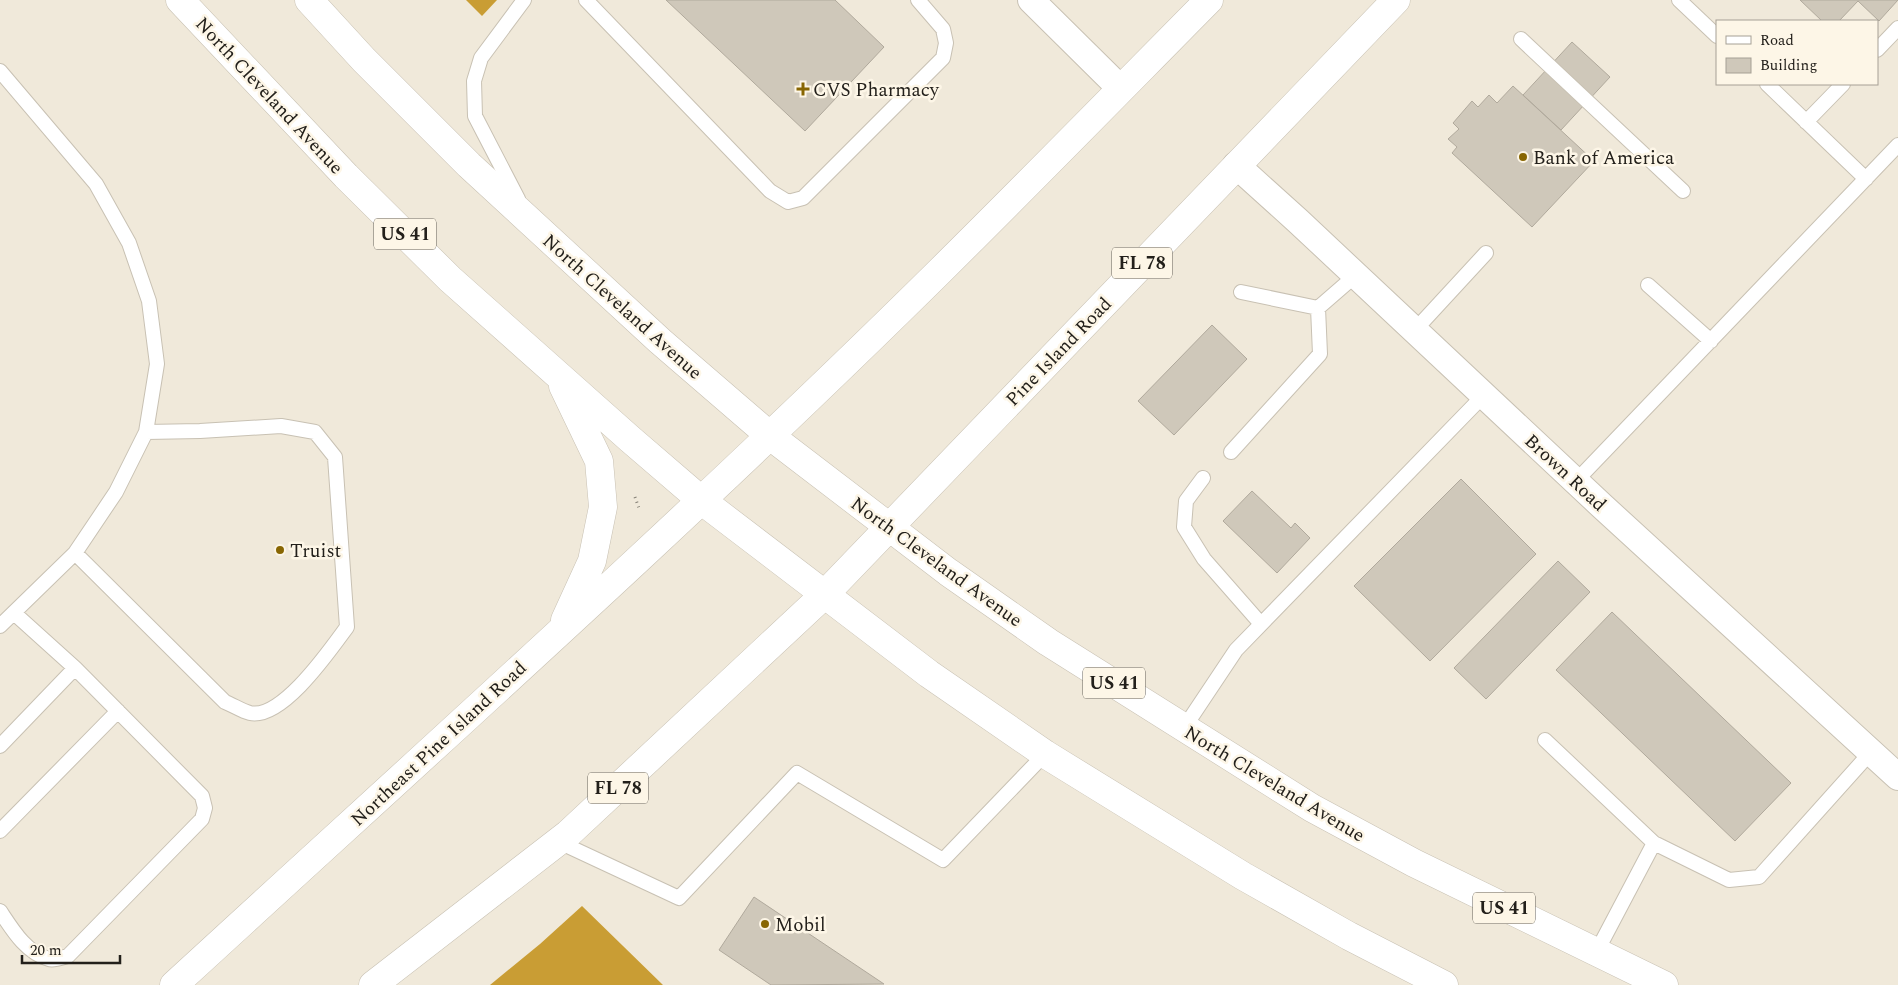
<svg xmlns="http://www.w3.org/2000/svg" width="1898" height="985" font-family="Spectral,serif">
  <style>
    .forest { fill: #c99d34 }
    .building { fill: #cfc8ba; stroke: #b0a99c }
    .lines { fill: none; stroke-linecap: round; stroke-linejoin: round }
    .lane-casing { stroke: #c8c1b3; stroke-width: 16 }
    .street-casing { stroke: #c8c1b3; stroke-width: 28 }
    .primary-casing { stroke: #c8c1b3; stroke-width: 29 }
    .path { stroke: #858076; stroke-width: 3; stroke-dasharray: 1 4; stroke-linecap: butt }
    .lane { stroke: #fff; stroke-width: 14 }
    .street { stroke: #fff; stroke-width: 26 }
    .primary { stroke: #fff; stroke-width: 28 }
    .poi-dot { fill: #886602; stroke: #fdf6e7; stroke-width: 2 }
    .labels { text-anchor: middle; stroke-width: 5; stroke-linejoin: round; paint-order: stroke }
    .shield { fill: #fdf6e7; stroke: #646058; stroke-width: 1 }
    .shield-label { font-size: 18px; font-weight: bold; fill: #23201b }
    .poi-label { font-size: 19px; fill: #23201b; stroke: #fdf6e7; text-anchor: start }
    .street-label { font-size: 19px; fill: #23201b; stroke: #fdf6e7 }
  </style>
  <rect width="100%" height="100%" fill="#f0e9da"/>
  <!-- forest -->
  <path class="forest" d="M466 0H497L482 16Z
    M582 906 663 985H490L540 944Z"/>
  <!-- building -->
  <path class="building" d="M666 0H835L884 47 805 131Z
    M1800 0H1898L1879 21 1858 1 1839 21H1822Z
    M1572 42 1610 77 1561 130 1523 95Z
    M1513 86 1594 161 1532 227 1452 153 1457 147 1448 139 1459 129 1453 123 1472 101 1478 107 1489 95 1497 103Z
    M1212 325 1247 359 1174 435 1138 401Z
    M1461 479 1536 554 1430 661 1354 586Z
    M1252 491 1291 528 1295 523 1310 538 1277 573 1223 521Z
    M1558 561 1590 592 1486 699 1454 668Z
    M1612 612 1791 783 1735 841 1556 670Z
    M754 897 884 984 771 985 719 950Z"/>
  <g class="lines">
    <defs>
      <path id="lane" d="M586 0 770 191 788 202 803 198 943 58 946 43 943 29 918 0
        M1679 0 1717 36
        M1521 39 1683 191
        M1877 50 1898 28
        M0 71 96 184 129 243 149 301 157 364 146 432 116 492 75 553 0 626
        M1767 84 1866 179
        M1806 122 1843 84
        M518 199 475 116 474 81 481 58 524 0
        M1648 285 1711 341
        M1241 292 1318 308 1356 275
        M1415 330 1486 253
        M1231 452 1320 354 1318 308
        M1203 478 1186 501 1184 527 1204 559 1261 624
        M1576 481 1898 145
        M75 553 225 702C233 705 242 711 250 713 282 720 330 650 347 627L335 457 315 432 281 426 200 431 146 432
        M1184 728 1236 650 1484 395
        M1545 740 1654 843 1596 953
        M0 746 75 668 14 613
        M0 831 118 711
        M559 842 679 898 797 773 943 860 1045 754
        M1654 843 1729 880 1759 877 1871 752
        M0 911C12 929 26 953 49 959 54 961 63 957 68 956L202 819 205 808 202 796 75 668"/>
      <path id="street" d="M1031 0 1121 89
        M1236 165 1298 221 1602 506 1898 777"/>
      <path id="primary" d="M180 0 346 176 450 279 630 439 701 500 929 674 1045 754 1243 876 1349 936 1444 985
        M309 0 364 60 469 165 660 341 769 435 948 572 1048 642 1312 808 1414 863 1664 985
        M563 386 599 461 603 507 592 561 565 620
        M174 985C431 749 692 516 941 270 1031 181 1120 90 1209 0
        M373 985 568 834 824 595 1396 0"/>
    </defs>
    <!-- lane casing -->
    <use href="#lane" class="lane-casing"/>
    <!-- street casing -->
    <use href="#street" class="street-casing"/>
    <!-- primary casing -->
    <use href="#primary" class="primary-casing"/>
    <!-- path -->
    <path class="path" d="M635 497 640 511"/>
    <!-- lane -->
    <use href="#lane" class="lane"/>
    <!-- street -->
    <use href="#street" class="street"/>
    <!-- primary -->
    <use href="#primary" class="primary"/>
  </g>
  <!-- markers -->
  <g class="poi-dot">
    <path d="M800.5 81.5h5v5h5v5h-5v5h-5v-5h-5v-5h5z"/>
    <circle cx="1523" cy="157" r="5"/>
    <circle cx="280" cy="550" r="5"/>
    <circle cx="765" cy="924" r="5"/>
  </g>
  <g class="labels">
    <!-- shield labels -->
    <g class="shield">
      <rect x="374" y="218.5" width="62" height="31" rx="4"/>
      <rect x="1112" y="247.5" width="60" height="31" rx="4"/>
      <rect x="1083" y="667.5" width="62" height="31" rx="4"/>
      <rect x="588" y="772.5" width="60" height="31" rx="4"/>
      <rect x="1473" y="892.5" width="62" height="31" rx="4"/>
    </g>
    <g class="shield-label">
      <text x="405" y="240">US 41</text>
      <text x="1142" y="269">FL 78</text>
      <text x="1114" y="689">US 41</text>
      <text x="618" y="794">FL 78</text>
      <text x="1504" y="914">US 41</text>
    </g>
    <!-- poi labels -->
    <g class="poi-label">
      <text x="813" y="96">CVS Pharmacy</text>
      <text x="1533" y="164">Bank of America</text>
      <text x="290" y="557">Truist</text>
      <text x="775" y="931">Mobil</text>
    </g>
    <!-- street labels -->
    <g class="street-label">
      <text transform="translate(270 95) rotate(47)" y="7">North Cleveland Avenue</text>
      <text transform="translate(623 306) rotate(42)" y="7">North Cleveland Avenue</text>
      <text transform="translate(1058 351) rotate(-46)" y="7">Pine Island Road</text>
      <text transform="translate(1566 472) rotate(43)" y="7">Brown Road</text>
      <text transform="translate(937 561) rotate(36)" y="7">North Cleveland Avenue</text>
      <text transform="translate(438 743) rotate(-43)" y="7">Northeast Pine Island Road</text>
      <text transform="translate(1275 783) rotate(31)" y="7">North Cleveland Avenue</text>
    </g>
  </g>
  <!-- legend -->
  <rect x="1716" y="20" width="162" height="65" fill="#fdf6e7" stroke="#a6a095"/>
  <rect x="1726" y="36" width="25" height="8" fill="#ffffff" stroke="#a6a095"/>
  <text x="1760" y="45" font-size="15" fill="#23201b">Road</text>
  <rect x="1726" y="58" width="25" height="15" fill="#cfc8ba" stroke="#a6a095"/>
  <text x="1760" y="70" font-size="15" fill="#23201b">Building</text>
  <!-- scale -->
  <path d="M22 955v8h98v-8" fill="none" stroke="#23201b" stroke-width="2.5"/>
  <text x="30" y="955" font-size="15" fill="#23201b" stroke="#fdf6e7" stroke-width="4" paint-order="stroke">20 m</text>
</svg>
